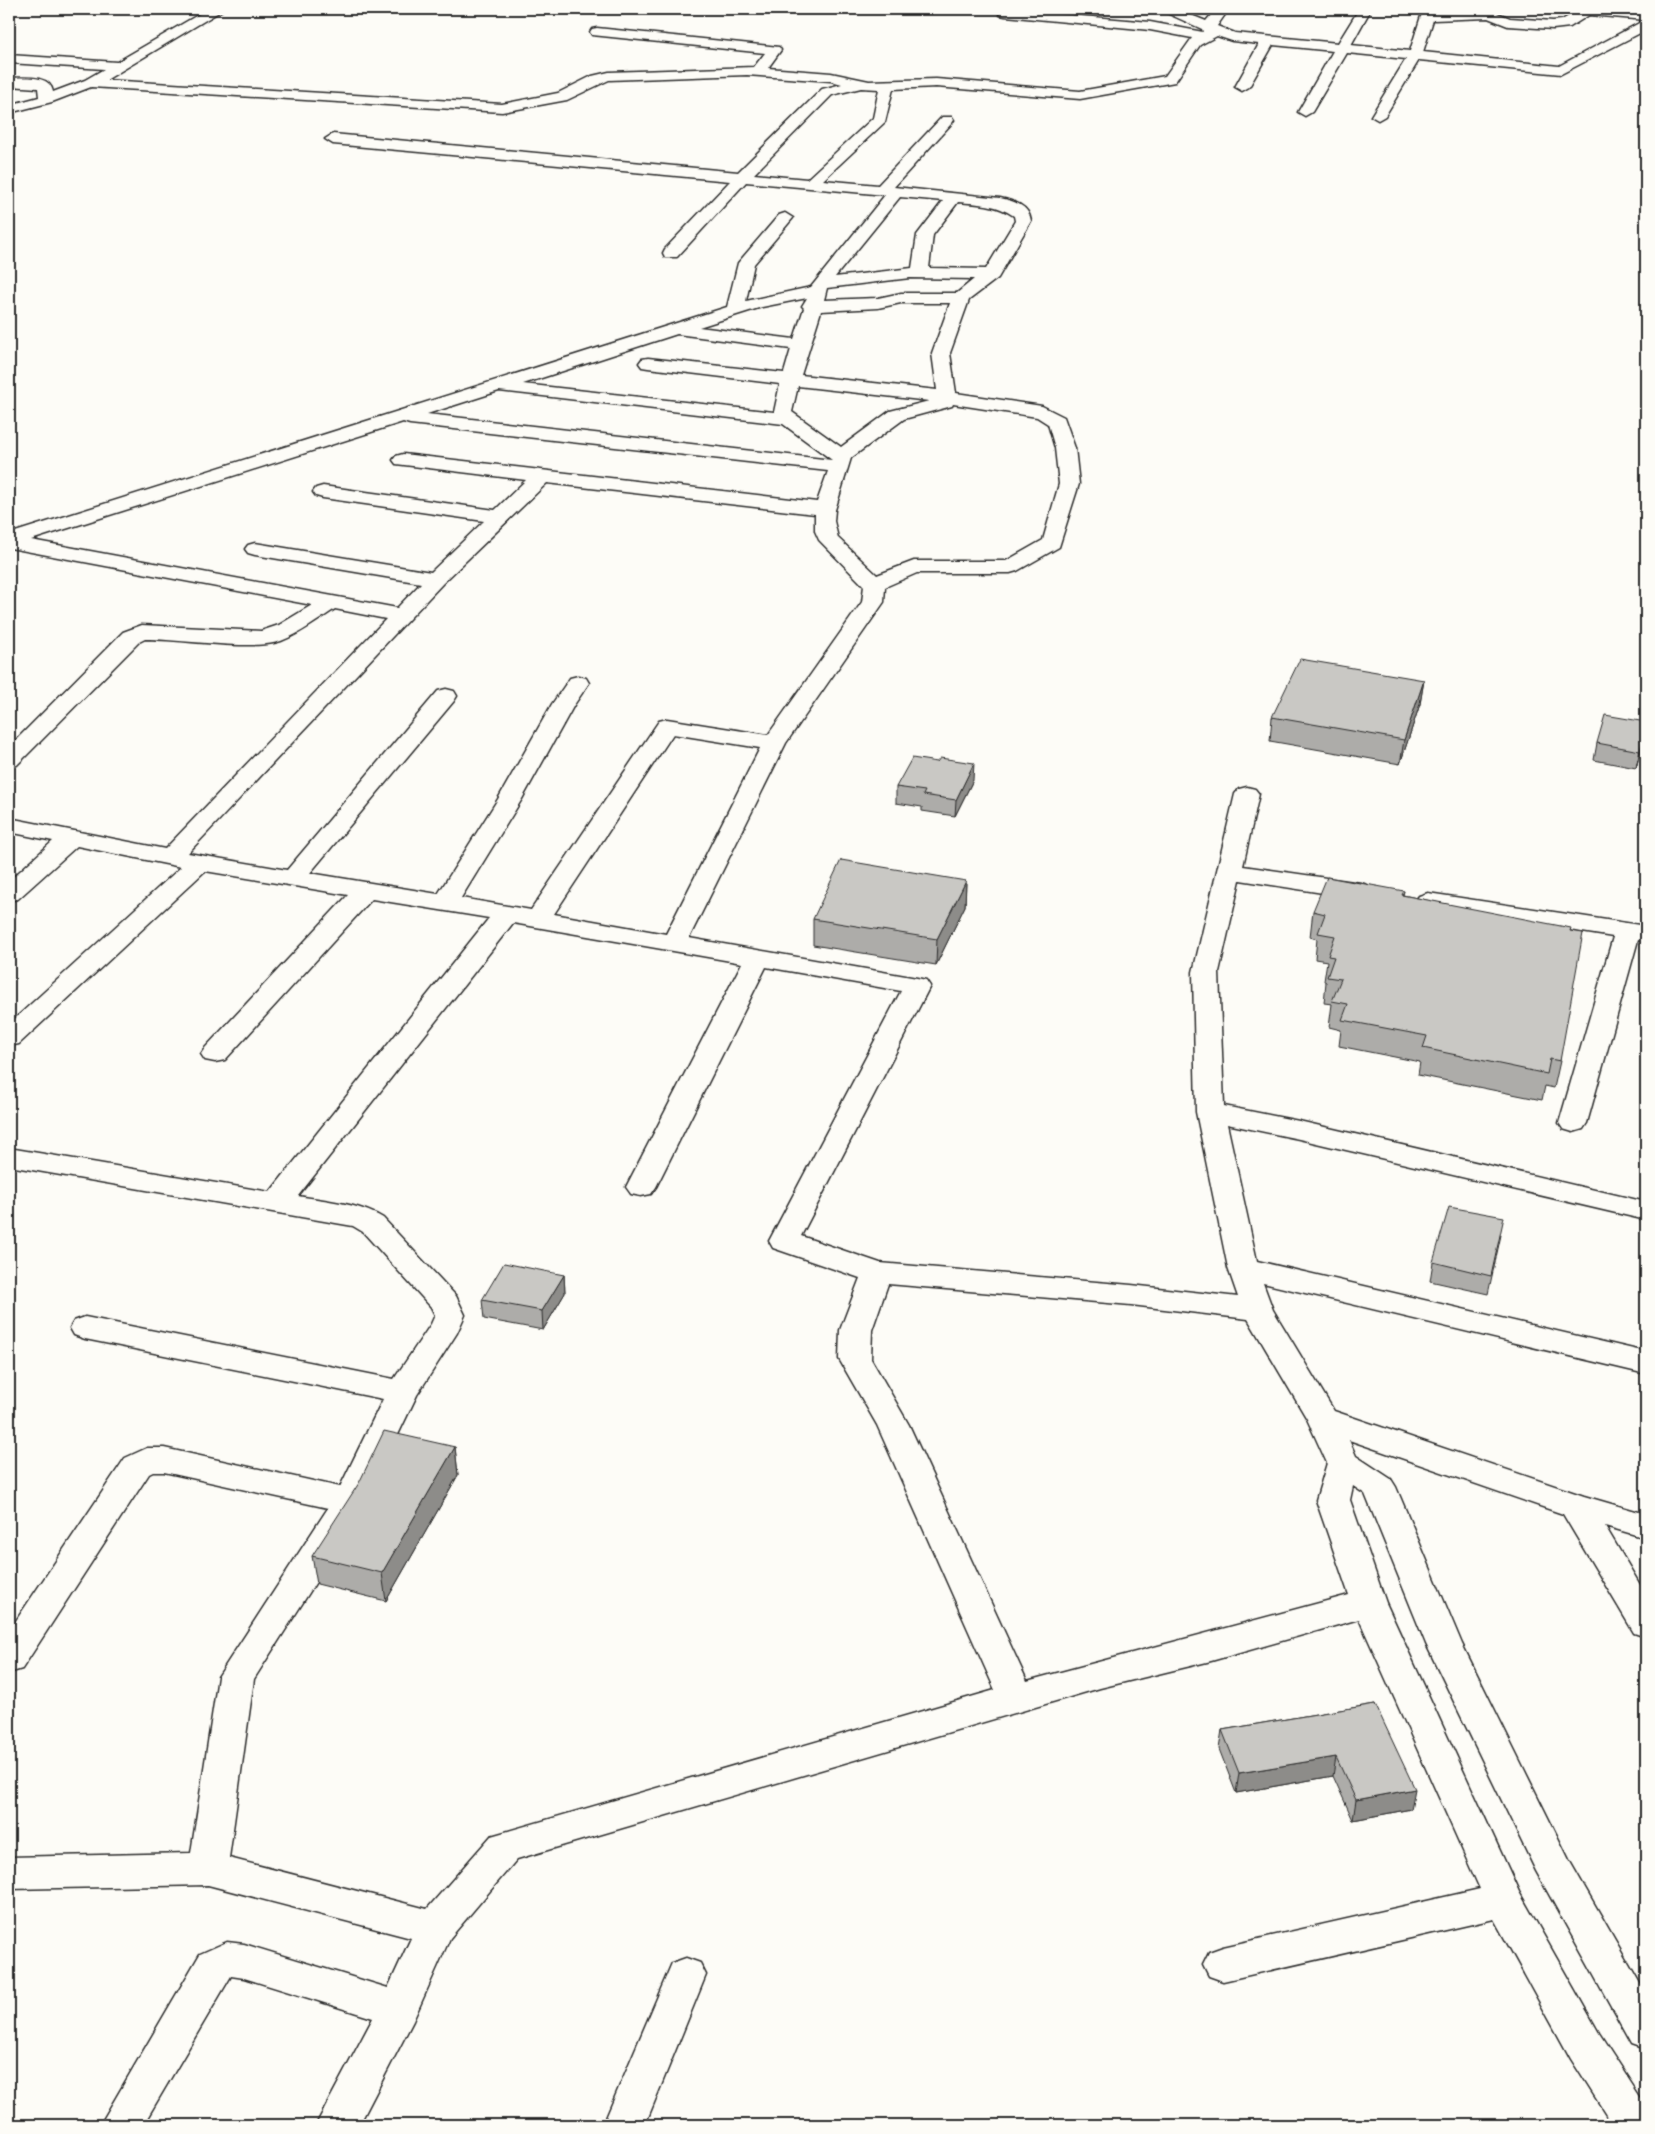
<svg xmlns="http://www.w3.org/2000/svg" width="1655" height="2134" font-family="'Playpen Sans',sans-serif">
  <style>
    .lines { fill: none; stroke-linecap: round; stroke-linejoin: round }
    .street-casing { stroke: #2b2b2b; stroke-width: 3 }
    .street { fill: #fdfcf7; fill-rule: evenodd }
    .wall { fill: #adaca9; stroke: #2b2b2b }
    .shaded-wall { fill: #8d8c89; stroke: #2b2b2b }
    .building { fill: #c9c8c4; stroke: #2b2b2b }
  </style>
  <rect width="100%" height="100%" fill="#fdfcf7"/>
  <filter id="ink" filterUnits="userSpaceOnUse"><feTurbulence type="fractalNoise" baseFrequency=".02" numOctaves="2"/><feDisplacementMap in="SourceGraphic" scale="10" xChannelSelector="R" yChannelSelector="G"/><feConvolveMatrix kernelMatrix="1 2 1 2 8 2 1 2 1" color-interpolation-filters="sRGB"/></filter>
  <g filter="url(#ink)">
    <g class="lines">
      <defs>
        <path id="street" d="M208 9H224L106 80 502 104 558 93 592 76 609 72 754 67 765 53 592 35 590 32 592 29 597 28 779 47 781 50 768 68 831 73 869 81 936 79 1080 91 1165 76 1192 38 1150 30 1005 16 1000 15 998 12 1000 9 1150 22 1203 32 1202 29 1158 9H1176L1206 21 1216 9H1229L1217 26 1235 33 1338 43 1359 9H1371L1351 45 1410 51 1421 16 1428 12 1490 10 1510 18 1553 21 1562 20 1581 9 1646 12V20L1589 15 1570 27 1553 29 1508 26 1488 18 1433 20 1423 52 1559 66 1641 22 1646 21V30L1561 74 1419 60 1385 116 1378 120 1371 116 1406 59 1347 53 1312 112 1305 116 1298 112 1333 51 1273 45 1249 87 1242 91 1235 87 1259 44 1232 41 1217 36 1200 45 1175 82 1080 99 936 87 893 89 885 122 823 180 878 185 942 117H952L954 120 952 123 894 187 1000 198C1013 201 1029 205 1031 221L998 278 969 300 950 353 956 393 1042 406 1064 417 1075 448 1079 484 1059 547 1017 571 1010 573H917L885 587 884 602 786 743 689 938 917 978 926 980 930 986 801 1236 880 1263 1131 1285 1238 1297 1228 1268 1196 1112 1193 972 1235 794 1239 789 1247 787 1255 789 1259 794 1243 866 1361 883 1370 886 1374 891 1370 896 1361 899 1240 880 1219 972 1224 1106 1299 1121 1646 1202V1220L1299 1139 1227 1124 1257 1261 1646 1352V1374L1263 1283 1273 1310 1334 1411 1584 1496 1646 1514V1538L1605 1526 1646 1595V1637L1634 1633 1563 1514 1349 1440 1356 1456 1391 1479 1396 1487 1462 1644 1569 1860 1646 1994V2049L1632 2044 1536 1871 1426 1644 1365 1494 1353 1486 1350 1500 1386 1603 1519 1892 1599 2033 1646 2105V2125H1613L1571 2059 1494 1919 1223 1981 1209 1976 1203 1964 1209 1952 1223 1947 1480 1889 1359 1619 1211 1661 1100 1688 517 1859 450 1938 413 2021 359 2125H316L373 2018 244 1978 231 1976 143 2125H100L200 1954 227 1942 244 1944 388 1988 411 1938 208 1885 9 1889V1857L191 1853 218 1677 328 1508 164 1472H153L149 1474 22 1669 9 1673V1631L125 1458 147 1448H164L340 1487 383 1399 85 1339 74 1335 70 1328 74 1321 85 1317 394 1379 431 1324 435 1315 431 1307 363 1232 353 1226 9 1166V1148L270 1192 489 918 372 899 225 1060 215 1062 205 1060 201 1054 205 1048 348 895 205 871 19 1044 9 1046V1024L181 867 77 846 18 899 9 901V881L53 841 9 832V818L165 849 386 619 335 609C318 620 300 634 281 641 251 651 181 639 145 639L139 642 17 765 9 767V747L123 632 142 625 261 631 279 625 312 605 10 548 9 534 727 307 738 263 779 215 785 213 793 218 754 264 746 301 811 287 885 195 746 182 677 257H665L663 253 665 249 730 181 333 144 325 139 333 134 738 172 822 89 842 84 831 81 747 75 609 80 567 100 502 112 91 87 52 102 9 113V105L39 97 38 88 9 86V78C23 78 50 74 53 92L85 80 104 69 9 63V55L117 62ZM861 88 879 89 873 118 807 179 754 174 832 95ZM900 197 943 201 917 235 912 268 835 277ZM958 202C979 204 997 204 1014 216L1015 221 986 269 929 268 933 235ZM910 278 974 279 957 293H901L878 298 824 300 827 288ZM807 298 802 306 804 308 794 339 699 327 762 307ZM901 303H950L932 353 937 390 801 375 821 311 878 308ZM677 334 791 349 784 373 648 358 642 359 639 363 642 367 648 368 780 384 774 412 523 384ZM798 386 929 401 890 411 841 447 792 412ZM499 391 783 424 832 460 427 414ZM953 404 1037 417 1048 424 1055 448 1059 484 1043 540 1006 561H914L877 575 838 538 834 521 835 510 851 458 904 419 952 406ZM403 422 410 424 828 471 817 502 403 454 396 456 393 460 396 464 526 480 495 510 323 486 316 488 313 492 316 496 323 498 484 521 431 572 255 543 248 545 245 549 248 553 255 555 421 583 397 608 31 540ZM547 483 815 514V531L819 540 864 586 862 602 768 735 667 719 659 721 531 910 461 898 522 799 574 705 589 683 586 678 578 676 570 678 552 704 498 799 438 894 310 873 454 701 457 696 454 691 446 689 438 691 287 870 188 853 443 583ZM673 734 760 748 666 934 554 914ZM513 923 742 963 626 1187 631 1194 641 1196 651 1194 656 1187 766 967 901 991 769 1241 773 1248 860 1278 840 1330 839 1359 877 1425 995 1690 491 1836 427 1909 229 1858 254 1679 362 1510 417 1395 457 1333 465 1315 456 1296 383 1218C358 1203 326 1201 298 1196ZM888 1284 1131 1305 1248 1319 1307 1419 1327 1463 1316 1500 1349 1595 1027 1681 909 1425 871 1359 872 1330Z
          M1428 893 1646 926V942L1638 940 1587 1123 1583 1129 1573 1132 1563 1129 1559 1123 1613 937 1419 906 1415 901 1419 896Z
          M686 1958 700 1963 706 1975 645 2125H603L672 1963Z"/>
      </defs>
      <!-- street casing -->
      <use href="#street" class="street-casing"/>
      <!-- street -->
      <use href="#street" class="street"/>
    </g>
    <!-- wall -->
    <path class="wall" d="M1424 680 1420 704 1400 764 1270 741 1272 717Z
      M1644 738 1636 768 1594 760 1597 743Z
      M973 780 955 816 922 811V807L896 803V787Z
      M966 881 965 906 936 965 813 945V919Z
      M1404 891 1403 895 1570 931 1560 1061 1554 1088 1545 1086 1542 1100 1418 1075 1420 1062 1339 1046 1341 1030 1329 1027 1332 1004 1324 1003 1326 982 1324 981 1327 961 1315 959 1317 939 1310 937 1313 911Z
      M1501 1235 1488 1294 1430 1281 1433 1262Z
      M564 1275 565 1293 543 1330 484 1319 482 1300Z
      M455 1447 458 1475 386 1601 317 1584 312 1556Z
      M1375 1704 1411 1809 1353 1820 1333 1776 1236 1793 1219 1749 1222 1730Z"/>
    <!-- shaded-wall -->
    <path class="shaded-wall" d="M1424 680 1420 704 1400 764 1404 740Z
      M1646 725 1644 738 1636 768 1640 751Z
      M974 763 973 780 955 816 956 800Z
      M966 881 965 906 936 965 937 939Z
      M564 1275 565 1293 543 1330 542 1311Z
      M455 1447 458 1475 386 1601 382 1573Z
      M1336 1757 1333 1776 1236 1793 1239 1773Z
      M1415 1789 1411 1809 1353 1820 1356 1800Z"/>
    <!-- building -->
    <path class="building" d="M1300 659 1424 680 1404 740 1272 717Z
      M1605 715 1646 722V725L1640 751 1597 743Z
      M912 758 937 762 940 758 974 763 956 800 923 795 925 791 896 787Z
      M841 860 966 881 937 939 813 919Z
      M1327 877 1404 891 1402 895 1571 928 1570 931 1583 933 1560 1061 1550 1059 1547 1074 1423 1048 1427 1036 1342 1020 1348 1004 1332 1001 1341 979 1327 977 1334 957 1328 956 1335 936 1318 933 1325 914 1313 911Z
      M1449 1207 1504 1217 1491 1276 1433 1262Z
      M504 1263 564 1275 542 1311 482 1300Z
      M384 1431 455 1447 382 1573 312 1556 359 1483Z
      M1375 1704 1415 1789 1356 1800 1336 1757 1239 1773 1222 1730Z"/>
  </g>
  <!-- margin -->
  <rect width="1655" height="2134" fill="none" stroke="#fdfcf7" stroke-width="30"/>
  <rect x="15" y="15" width="1625" height="2104" fill="none" stroke="#2b2b2b" stroke-width="2" filter="url(#ink)"/>
</svg>
